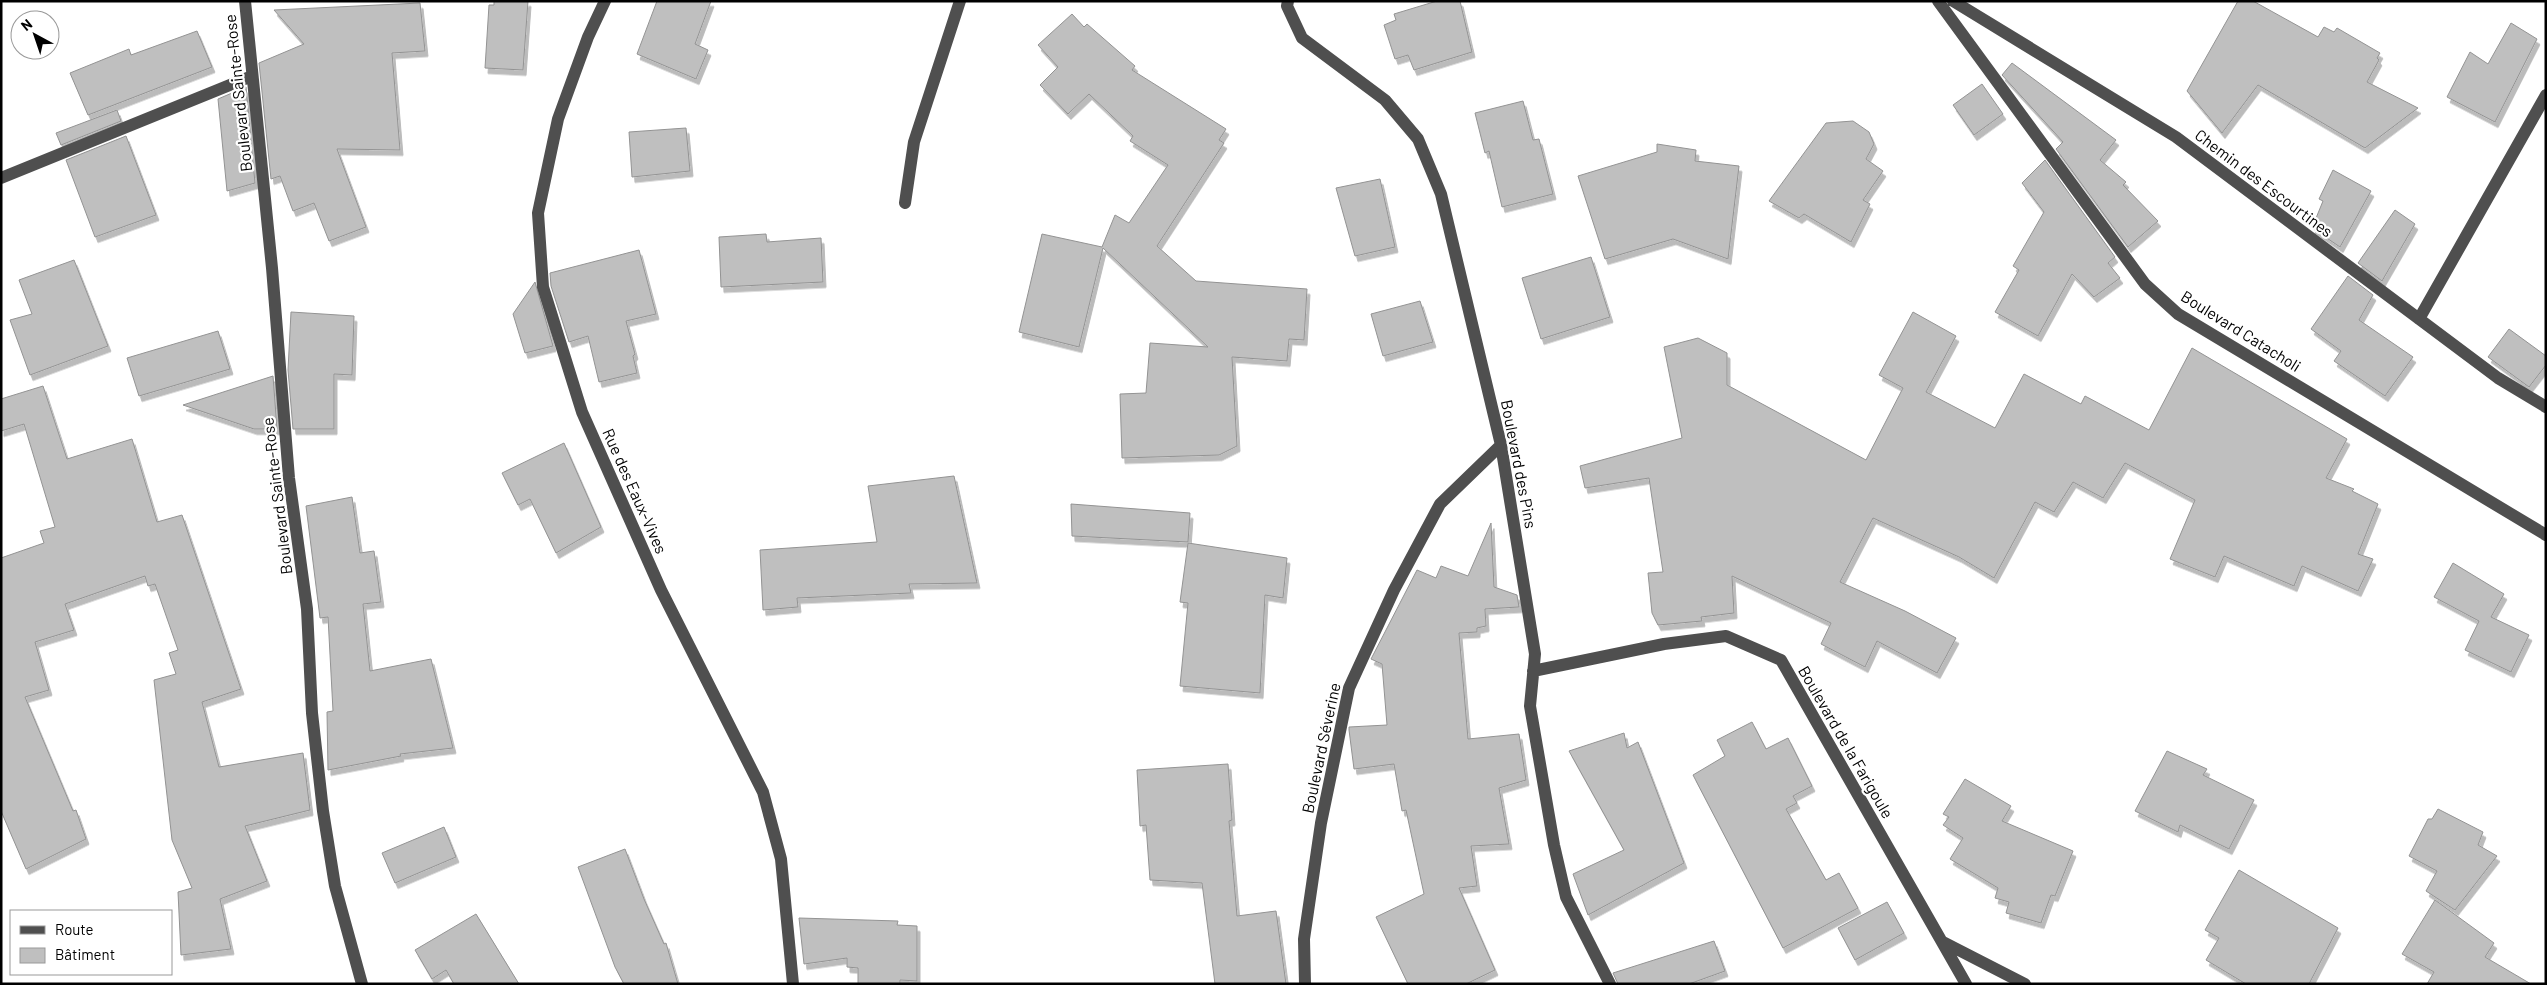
<svg xmlns="http://www.w3.org/2000/svg" width="2547" height="985" font-family="Barlow,sans-serif">
  <style>
    .building { fill: #bfbfbf; stroke: #939393; filter: url(#shadow) }
    .lines { fill: none; stroke-linecap: round; stroke-linejoin: round }
    .minor { stroke: #4f4f4f; stroke-width: 12 }
    .labels { text-anchor: middle; stroke-width: 4.5; stroke-linejoin: round; paint-order: stroke }
    .street-label { font-size: 16px; fill: #000; stroke: #fff }
  </style>
  <defs>
    <filter id="shadow"><feDropShadow dx="3" dy="5.5" stdDeviation="0" flood-color="#0004"/></filter>
  </defs>
  <rect width="100%" height="100%" fill="#fff"/>
  <!-- building -->
  <path class="building" d="M494 1H528L523 70 485 68 489 5H494Z
    M657 1H711L695 44 708 50 696 79 637 54Z
    M1437 1H1460L1472 52 1414 70 1408 55 1395 59 1384 25 1396 20 1394 14Z
    M2238 1H2253L2318 37 2324 27 2334 32 2337 28 2380 53 2377 58 2379 60 2367 82 2418 108 2365 148 2258 85 2222 133 2187 91Z
    M420 3 425 51 392 53 400 150 337 149 366 227 329 241 314 203 293 211 280 176 271 179 259 63 304 44 274 10Z
    M1072 14 1084 27 1087 24 1135 66 1132 70 1226 129 1219 140 1224 143 1157 246 1196 281 1307 289 1304 340 1289 339 1287 361 1232 357 1237 446 1219 455 1122 458 1120 394 1146 393 1150 343 1208 347 1103 248 1079 347 1019 332 1042 234 1102 247 1115 215 1129 223 1168 165 1130 141 1133 136 1089 94 1068 114 1040 85 1058 67 1038 45Z
    M2511 23 2537 39 2495 122 2447 97 2470 52 2488 64Z
    M197 31 212 67 88 115 70 73 129 49 131 55Z
    M2012 63 2116 140 2100 160 2126 182 2123 185 2158 221 2128 247 2056 149 2063 142 2002 75Z
    M1982 84 2003 114 1974 135 1953 105Z
    M246 87 255 183 227 191 218 99Z
    M1523 101 1533 140 1539 139 1553 194 1502 207 1489 151 1485 153 1475 113Z
    M117 110 121 121 61 145 56 133Z
    M1853 121 1869 132 1874 144 1866 159 1883 171 1863 200 1870 204 1851 242 1804 214 1799 218 1769 201 1826 123Z
    M686 128 690 171 632 177 629 132Z
    M126 136 156 215 95 237 66 160Z
    M1657 144 1696 150 1695 161 1739 166 1728 259 1673 239 1605 259 1578 176 1657 152Z
    M2045 160 2115 257 2108 263 2120 278 2094 297 2072 274 2038 336 1995 312 2019 270 2013 266 2044 212 2022 183Z
    M2333 170 2371 191 2340 247 2312 228 2323 201 2319 199Z
    M1380 179 1395 247 1355 256 1336 188Z
    M2395 210 2415 224 2382 281 2358 263Z
    M766 234 767 242 821 238 823 282 721 287 719 237Z
    M639 250 656 314 626 321 635 354 633 356 637 373 599 382 588 336 569 342 551 286 550 273Z
    M1591 257 1610 317 1541 339 1522 278Z
    M74 260 108 346 30 375 10 320 32 314 19 280Z
    M2348 276 2373 295 2359 320 2413 357 2385 396 2334 361 2341 351 2311 329Z
    M535 282 553 346 525 353 513 314Z
    M1420 301 1433 342 1383 356 1371 314Z
    M291 312 354 316 352 375 334 374V429H293L288 370Z
    M1913 312 1956 336 1926 392 1995 428 2024 374 2081 404 2085 396 2149 430 2192 348 2347 439 2326 478 2354 489 2352 491 2378 504 2358 554 2373 559 2358 591 2302 566 2294 586 2224 556 2215 577 2170 559 2195 500 2125 463 2103 498 2073 482 2054 512 2035 502 1994 578 1959 557 1873 518 1840 582 1905 611 1956 638 1937 673 1877 641 1865 667 1821 644 1831 623 1732 576 1734 613 1701 617 1702 621 1658 625 1652 613 1648 573 1663 572 1649 478 1585 488 1580 466 1682 438 1664 347 1698 338 1727 353V385L1866 460 1903 388 1879 375Z
    M2509 329 2546 356V365L2529 387 2488 357Z
    M218 331 230 369 139 396 127 358Z
    M273 376 277 429H254L183 405Z
    M43 386 67 459 132 439 157 522 182 515 241 689 202 702 219 767 303 753 310 810 245 826 267 881 220 899 231 949 181 955 178 892 192 888 172 840 154 680 176 674 169 653 178 650 155 584 148 586 145 576 65 604 74 630 35 642 49 690 25 697 73 811 76 810 86 839 26 869 1 811V558L44 543 40 531 55 527 24 424 1 431V399Z
    M564 443 601 527 556 553 530 499 518 505 502 473Z
    M954 476 977 583 909 584 911 593 797 598 798 607 763 610 760 550 877 542 868 486Z
    M352 497 360 553 374 551 381 602 363 604 370 671 431 659 453 748 400 754 401 756 328 770 327 712 333 711 328 617 320 618 306 506Z
    M1071 504 1190 513 1188 542 1072 536Z
    M1491 523 1494 587 1517 595 1519 607 1485 609 1486 626 1477 628V632L1459 633 1468 739 1519 734 1526 780 1499 788 1509 844 1471 846 1477 886 1459 888 1495 970 1466 984H1408L1376 917 1424 894 1406 810 1402 811 1394 764 1354 769 1349 730V727L1387 725 1382 664 1371 659 1417 570 1436 578 1441 566 1468 576Z
    M1188 543 1287 558 1283 598 1265 595 1260 693 1180 686 1188 603 1180 602Z
    M2453 563 2504 594 2491 617 2529 635 2511 672 2465 650 2479 621 2434 597Z
    M1752 722 1766 749 1788 738 1812 786 1793 796 1797 803 1786 809 1826 880 1839 873 1858 908 1783 948 1693 775 1725 756 1717 740Z
    M1624 733 1627 748 1638 742 1684 863 1588 915 1573 874 1624 850 1569 751Z
    M2167 751 2207 769 2203 775 2254 800 2229 849 2180 825 2178 832 2135 811Z
    M1228 764 1232 820 1229 821 1237 916 1276 911 1286 984H1215L1202 883 1150 880 1146 825 1140 826 1137 770Z
    M1965 779 2011 806 2002 821 2073 851 2055 896 2051 895 2041 923 2006 913 2009 902 1995 898 1998 888 1950 859 1963 838 1943 825 1949 817 1943 814Z
    M2438 809 2483 832 2478 845 2497 856 2455 910 2426 891 2437 871 2409 856 2428 819H2432Z
    M444 827 456 857 395 883 382 853Z
    M625 849 644 899 664 944 666 943 678 984H624L615 967 578 867Z
    M2239 870 2338 928 2309 984H2246L2206 960 2219 938 2205 930Z
    M2435 900 2494 943 2485 957 2531 984H2427L2434 972 2402 954Z
    M1887 902 1904 933 1855 960 1838 928Z
    M476 914 519 984H454L446 970 432 979 415 950Z
    M799 918 898 921 897 925 917 926V981L900 980V984H858V968L847 967V958L804 964Z
    M1714 941 1725 971 1689 984H1618L1613 973Z"/>
  <g class="lines">
    <!-- minor -->
    <path class="minor" d="M245 1 272 268 289 478 307 609 312 713 323 811 335 886 362 984
      M605 1 588 37 558 119 538 213 543 287 582 412 661 590 763 792 781 859 793 984
      M1288 1 1287 6 1302 38 1385 100 1418 139 1441 194 1501 445 1535 654 1530 706 1554 845 1566 897 1610 984
      M1938 1 2145 284 2178 314 2546 535
      M1953 1 2176 137 2498 378 2546 407
      M1 178 252 76
      M905 203 914 142 960 1
      M2419 319 2546 95
      M1533 671 1664 644 1726 636 1781 660 1966 984
      M1943 942 2025 984
      M1305 984 1304 939 1321 823 1349 688 1394 590 1440 504 1501 445"/>
  </g>
  <g class="labels">
    <!-- street labels -->
    <g class="street-label">
      <text transform="translate(238 93) rotate(-96)" y="6">Boulevard Sainte-Rose</text>
      <text transform="translate(2264 183) rotate(37)" y="6">Chemin des Escourtines</text>
      <text transform="translate(2241 331) rotate(32)" y="6">Boulevard Catacholi</text>
      <text transform="translate(1519 464) rotate(79)" y="6">Boulevard des Pins</text>
      <text transform="translate(635 491) rotate(66)" y="6">Rue des Eaux-Vives</text>
      <text transform="translate(277 496) rotate(-97)" y="6">Boulevard Sainte-Rose</text>
      <text transform="translate(1846 742) rotate(60)" y="6">Boulevard de la Farigoule</text>
      <text transform="translate(1321 748) rotate(-78)" y="6">Boulevard Séverine</text>
    </g>
  </g>
  <!-- border -->
  <rect width="2547" height="985" fill="none" stroke="#000000" stroke-width="5"/>
  <!-- legend -->
  <rect x="10" y="910" width="162" height="65" fill="#ffffff" stroke="#999999"/>
  <rect x="20" y="926" width="25" height="8" fill="#4f4f4f" stroke="#999999"/>
  <text x="55" y="935" font-size="15" fill="#000000">Route</text>
  <rect x="20" y="948" width="25" height="15" fill="#bfbfbf" stroke="#999999"/>
  <text x="55" y="960" font-size="15" fill="#000000">Bâtiment</text>
  <!-- north arrow -->
  <g transform="translate(35 35) rotate(320)"><circle r="24" fill="#ffffff" stroke="#999999"/>
  <path d="M0-4L9 19L0 12L-9 19Z" fill="#000000"/>
  <text y="-8" font-size="14" font-weight="bold" text-anchor="middle" fill="#000000">N</text>
  </g>
</svg>
